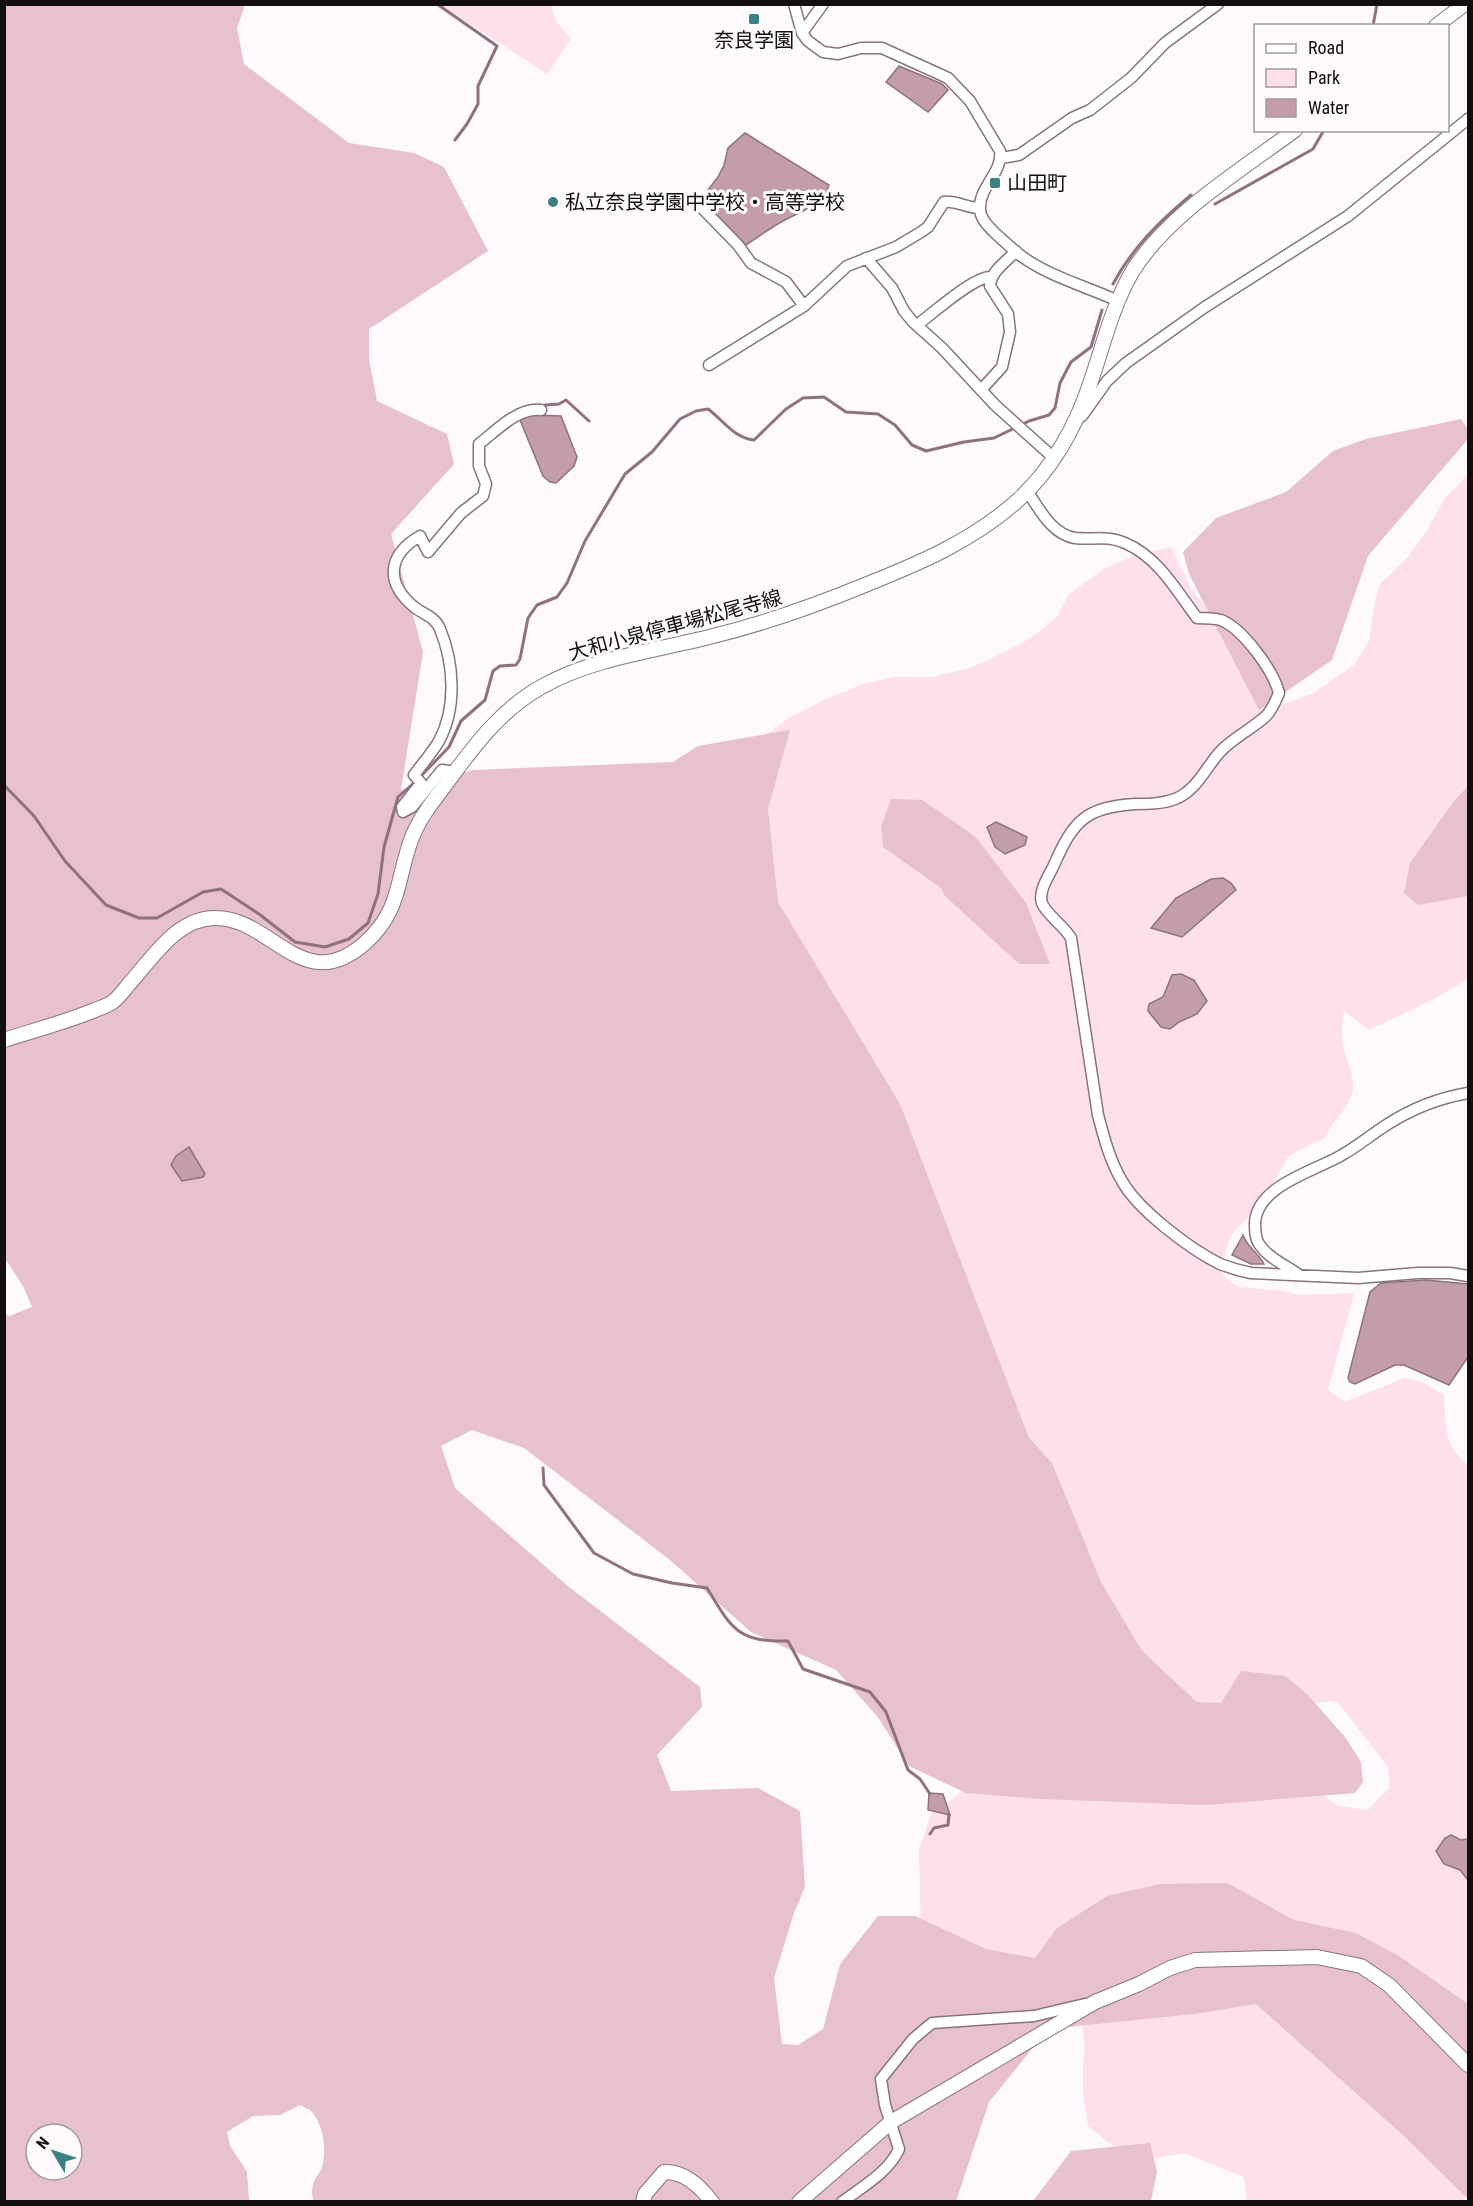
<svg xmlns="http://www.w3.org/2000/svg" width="1473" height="2206" font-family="'Roboto Condensed','Noto Sans JP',sans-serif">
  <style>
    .green { fill: #fde0e9 }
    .forest { fill: #e7c1cd; fill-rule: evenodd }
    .water { fill: #c39eaa; stroke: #8f737c; stroke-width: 1.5 }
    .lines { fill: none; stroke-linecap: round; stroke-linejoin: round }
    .stream { stroke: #8f737c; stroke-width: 3 }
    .street-casing { stroke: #89747a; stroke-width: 13 }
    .secondary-casing { stroke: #89747a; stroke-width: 16 }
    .street { stroke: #fff; stroke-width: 10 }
    .secondary { stroke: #fff; stroke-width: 14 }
    .poi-dot { fill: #398184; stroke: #fef9fb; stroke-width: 2 }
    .labels { text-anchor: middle; stroke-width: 6; stroke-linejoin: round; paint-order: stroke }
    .poi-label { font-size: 20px; fill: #150e10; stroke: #fef9fb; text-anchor: start }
    .street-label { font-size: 20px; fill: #150e10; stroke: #fef9fb }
  </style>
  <rect width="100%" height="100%" fill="#fef9fb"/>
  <!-- green -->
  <path class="green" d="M441 5H551L556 21 571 39 547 74Z
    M1468 474V979L1432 1000 1369 1030 1344 1011C1342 1022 1341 1032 1343 1044 1345 1060 1357 1078 1352 1094 1347 1110 1332 1122 1325 1138L1297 1151 1288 1157 1272 1185 1258 1198 1255 1213C1228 1232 1225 1242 1223 1275L1238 1287 1283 1291 1300 1295 1354 1293 1328 1390 1345 1402 1404 1378 1420 1381 1444 1395C1446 1424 1443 1446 1468 1465V2080L1462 2155 1465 2201H1247L1244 2177 1184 2153 1134 2162 1088 2126 1083 2093V2064L1085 2047 1079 2006 922 1970 919 1851 931 1814 984 1777 1296 1776 1338 1806 1368 1810 1390 1787 1388 1767 1337 1701 1274 1707 1156 1704 708 777 789 718 824 700 863 684 894 677H932L970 668 1007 651 1034 636 1057 617 1069 594 1105 568 1134 556 1171 547 1192 590 1282 705 1314 693 1355 664 1369 641 1375 602 1380 584 1408 557 1426 532 1445 498Z"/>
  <!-- forest -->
  <path class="forest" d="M5 5H245L237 28 244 64 349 143 414 153 444 167 488 251 369 329V359L377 401 447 434 454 464 391 534 423 652 401 790 473 770 673 762 698 746 790 730 768 809 778 902 900 1104 1029 1438 1052 1463 1101 1582 1142 1651 1197 1702 1221 1703 1241 1671 1285 1676 1307 1694 1345 1737 1361 1762 1363 1782 1355 1793 1205 1805 1040 1799 966 1793 909 1766 877 1716 836 1670 751 1632 670 1560 524 1448 472 1430 441 1446 455 1488 569 1587 700 1687 702 1707 657 1755 671 1791 758 1788 800 1811 805 1887 794 1913 774 1978 782 2044 798 2045 823 2029 840 1964 878 1916H915L986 1949 1035 1958 1057 1928 1107 1896 1160 1884 1227 1883 1294 1920 1356 1933 1399 1956 1468 2004V2199L1404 2136 1256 2004 1194 2014 1048 2029 989 2102 956 2201H313C309 2176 320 2180 323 2162 326 2146 323 2125 312 2112 310 2109 304 2107 300 2105L280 2115 253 2116 227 2132 230 2146 247 2172 249 2201H5L4 1314 9 1316 32 1307 23 1286 4 1257ZM36 2134H72V2170H36Z
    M1461 419 1468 429V439L1368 556 1332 660 1259 710 1189 574 1183 552 1216 518 1286 492 1333 451 1366 439Z
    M1468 786V896L1418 905 1404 893 1410 863 1454 801Z
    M891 799 922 800 976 837 1026 903 1050 964H1019L945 896 941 888 883 847 881 827Z
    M1150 2143 1157 2172 1151 2201H1033L1071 2151Z"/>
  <!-- water -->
  <path class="water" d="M899 66 942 84 948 90 928 112 886 82Z
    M745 133 829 185C822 208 796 212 778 224 767 230 757 238 746 245L701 199 718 177 724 165 728 148Z
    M532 415 561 416 577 457 574 466 556 483 550 482 543 476 520 420Z
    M996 822 1027 837 1025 845 1005 854 995 847 987 827Z
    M1223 878 1231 883 1236 890 1182 937 1151 928 1176 898 1211 879Z
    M1181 974 1194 980 1207 1001 1197 1014 1179 1022 1170 1029 1161 1027 1148 1011 1149 1004 1163 997 1172 975Z
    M189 1147 205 1174 203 1177 182 1181 171 1165 176 1156Z
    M1243 1235C1247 1247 1258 1253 1264 1264H1251L1232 1255Z
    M1426 1280 1468 1284V1357L1449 1385 1404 1365H1395L1355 1384 1350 1382 1348 1378 1370 1292 1381 1283Z
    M929 1793 943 1794 950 1815 928 1810Z
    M1451 1835 1461 1840 1468 1839V1880L1460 1870 1444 1864 1436 1851 1445 1838Z"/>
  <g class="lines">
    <!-- stream -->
    <path class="stream" d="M437 4 497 46 478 86V104L467 124 455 140
      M1373 26 1377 4
      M1215 204 1313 149 1324 130
      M1113 284C1132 248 1160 221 1191 195
      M544 415 545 405 559 404 566 400 589 421
      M420 777 449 747 461 721 485 700 493 671 500 666 516 665 520 659 528 618 537 605 557 597 567 583 585 541 625 474 652 452 680 419 696 411 708 409C724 421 734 438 754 440L786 409 803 398 824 397 846 412 878 414 895 425 912 445 926 451 964 442 994 438 1029 421 1049 415 1055 408 1060 383 1071 362 1091 347 1102 310
      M4 785 34 816 65 861 106 905 139 918H157L203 892 221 889 259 914 295 942 325 947 349 939 368 923 378 894 384 847 398 797 415 782
      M543 1468 544 1485 594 1553 633 1574 672 1583 707 1588C732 1629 737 1642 788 1641L803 1669 870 1692 886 1712 908 1770 920 1779 930 1794
      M930 1834 934 1828 948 1825 949 1814"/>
    <defs>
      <path id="street" d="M794 4 802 33 808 41 823 52 838 54 861 48H882L948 78 970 101 1000 151C1003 172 980 186 980 207 979 218 989 227 996 234 1005 242 1014 251 1024 258 1049 276 1090 288 1118 301
        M802 33 823 4
        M1001 158 1019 155 1072 118 1090 110 1131 78 1165 43 1218 4
        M701 207 738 245 751 263 786 282 804 306
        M866 258 892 288 904 311 913 322 942 348 995 405 1055 459
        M917 325C932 314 974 276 991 277
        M709 365 804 306 847 266 896 247 921 232 928 227 944 202C955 200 967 208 979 208
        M981 390 1002 367 1010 332 1008 314 990 286C990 272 1007 261 1016 251
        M1082 416 1107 381 1126 363 1205 307 1348 216 1468 119
        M1027 491C1039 508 1051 534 1075 538 1092 540 1108 535 1125 543 1158 557 1176 590 1197 618 1205 618 1213 618 1221 620 1243 629 1273 670 1279 693 1275 702 1272 710 1266 716 1251 730 1232 738 1219 753 1205 769 1196 791 1175 799 1162 804 1148 804 1135 804 1086 807 1073 821 1054 865 1049 876 1038 891 1042 903 1045 913 1064 926 1071 938L1098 1115C1104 1138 1110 1161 1122 1181 1138 1210 1190 1249 1220 1264 1230 1268 1240 1271 1251 1273L1358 1278 1418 1273H1450L1468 1276
        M455 772 442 770 412 807 403 812 402 807 421 783 414 775C422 764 432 753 439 741 457 708 454 663 440 629 435 616 422 614 413 606 384 581 389 554 420 536L428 552 461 513 483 496 486 484 479 466V444C496 431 518 407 541 410
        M1299 1275C1287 1266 1268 1258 1259 1244 1255 1238 1255 1230 1255 1222 1258 1185 1315 1171 1342 1155 1358 1146 1372 1134 1388 1124 1413 1108 1439 1098 1468 1093
        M842 2202C862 2187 889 2172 899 2149L885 2105 881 2079 913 2039 932 2023 1034 2016 1085 2004"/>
      <path id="secondary" d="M1436 26 1465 4
        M4 1040C35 1030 66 1022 95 1010 101 1008 106 1006 111 1003 118 999 124 990 129 984 152 959 177 917 216 918 272 918 303 998 365 943 403 909 396 876 413 835 421 816 434 800 446 784 474 746 501 709 543 686 593 658 654 651 709 637 763 624 814 606 865 585 920 563 972 541 1016 502 1054 468 1077 425 1092 378 1104 342 1113 305 1132 272 1168 214 1240 171 1295 130
        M643 2202 645 2194 664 2172C684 2171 700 2186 712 2202
        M799 2202 891 2122 1095 2002 1139 1984 1170 1968 1195 1960 1317 1957 1361 1966 1389 1985 1468 2065"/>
    </defs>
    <!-- street casing -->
    <use href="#street" class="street-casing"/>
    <!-- secondary casing -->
    <use href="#secondary" class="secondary-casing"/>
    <!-- street -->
    <use href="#street" class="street"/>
    <!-- secondary -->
    <use href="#secondary" class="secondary"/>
  </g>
  <!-- markers -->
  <g class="poi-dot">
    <rect x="748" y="13" width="12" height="12" rx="3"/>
    <rect x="989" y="177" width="12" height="12" rx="3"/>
    <circle cx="553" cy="202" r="6"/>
  </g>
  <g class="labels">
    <!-- poi labels -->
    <g class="poi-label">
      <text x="754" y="47" text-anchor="middle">奈良学園</text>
      <text x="1007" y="190">山田町</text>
      <text x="565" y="209">私立奈良学園中学校・高等学校</text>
    </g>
    <!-- street labels -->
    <g class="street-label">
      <text transform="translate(675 625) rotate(-15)" y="7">大和小泉停車場松尾寺線</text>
    </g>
  </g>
  <!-- border -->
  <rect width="1473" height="2206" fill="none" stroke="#150e10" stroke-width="12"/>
  <!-- legend -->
  <rect x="1254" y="24" width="195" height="108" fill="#fef9fb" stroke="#a19b9d" stroke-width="1.5"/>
  <rect x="1266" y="44" width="30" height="9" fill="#ffffff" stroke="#a19b9d" stroke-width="1.5"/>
  <text x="1308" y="54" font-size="18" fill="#150e10">Road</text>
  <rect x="1266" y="69" width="30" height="18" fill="#fde0e9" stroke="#a19b9d" stroke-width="1.5"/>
  <text x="1308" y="84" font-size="18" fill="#150e10">Park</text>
  <rect x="1266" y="99" width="30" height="18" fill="#c39eaa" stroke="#a19b9d" stroke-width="1.5"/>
  <text x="1308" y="114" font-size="18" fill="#150e10">Water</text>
  <!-- north arrow -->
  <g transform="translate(54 2152) rotate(309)"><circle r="28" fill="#fef9fb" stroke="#a19b9d" stroke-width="1.5"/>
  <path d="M0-4.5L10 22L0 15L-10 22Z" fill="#398184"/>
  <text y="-9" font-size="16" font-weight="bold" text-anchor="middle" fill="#150e10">N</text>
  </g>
</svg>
